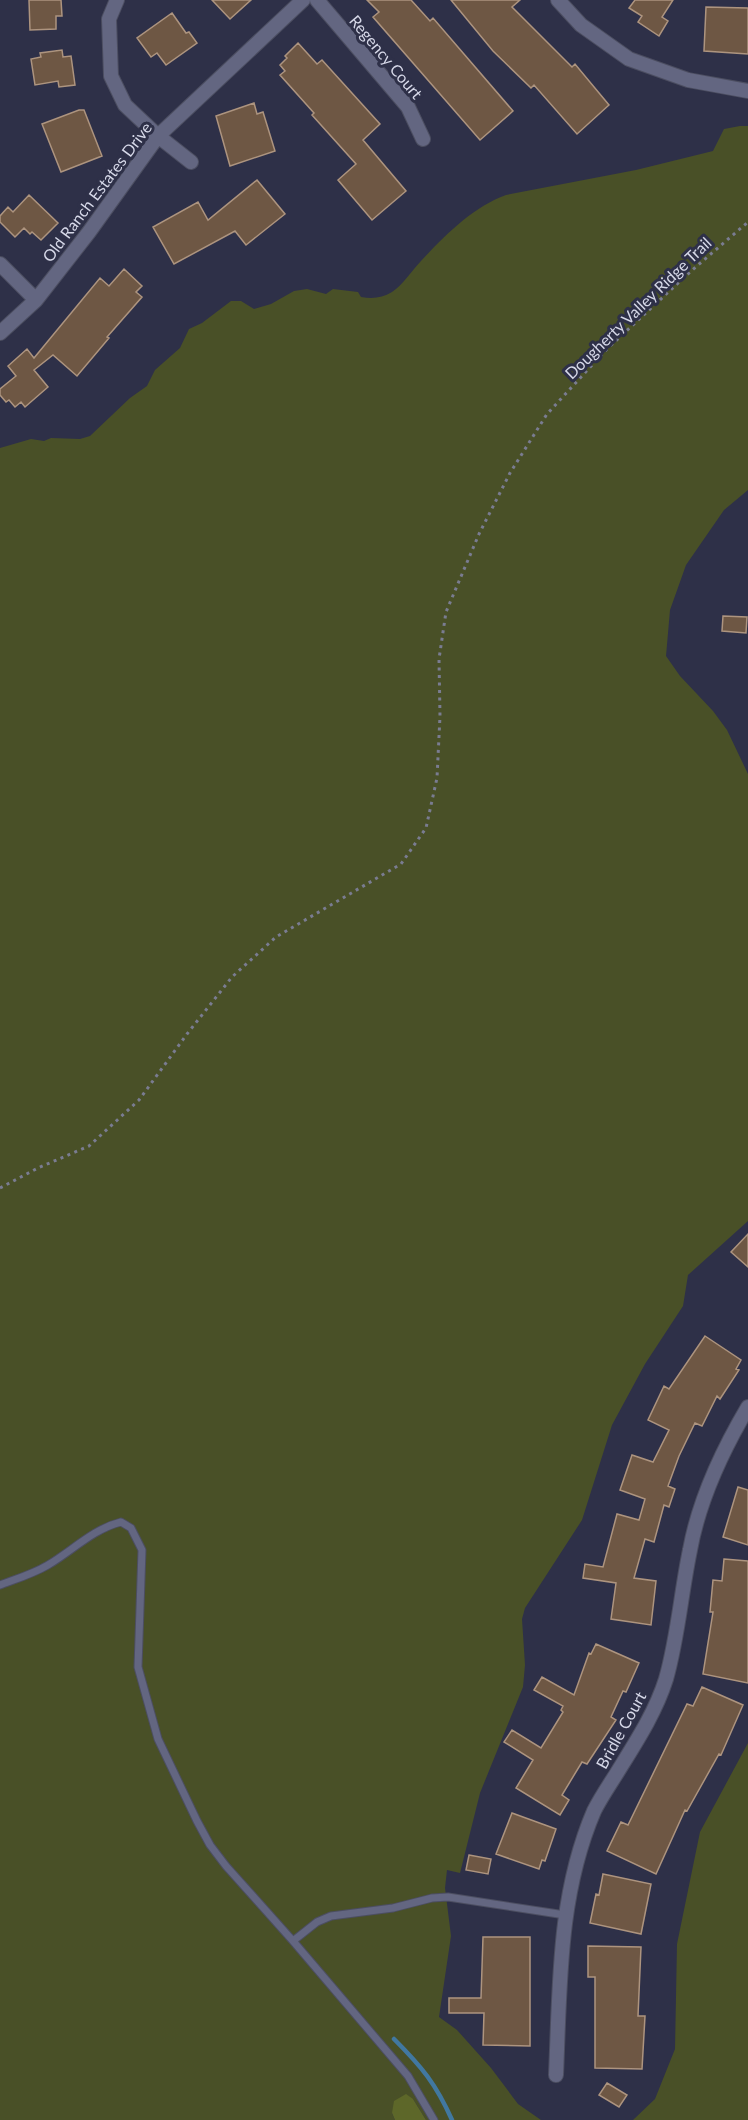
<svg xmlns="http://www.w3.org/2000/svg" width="748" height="2120" font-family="Lato,sans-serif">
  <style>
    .green { fill: #495027 }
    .forest { fill: #5d6729 }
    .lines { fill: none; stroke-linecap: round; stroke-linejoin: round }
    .stream { stroke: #4178a0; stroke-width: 4.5 }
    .building { fill: #6e5744; stroke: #ad947f; stroke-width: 1.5 }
    .service-casing { stroke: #4c4e61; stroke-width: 9 }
    .minor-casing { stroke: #4c4e61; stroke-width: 16 }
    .path { stroke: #7a7c91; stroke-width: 3; stroke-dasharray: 3 4.5; stroke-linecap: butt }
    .service { stroke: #636681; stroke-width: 7 }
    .minor { stroke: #636681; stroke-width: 14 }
    .labels { text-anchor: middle; stroke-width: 6; stroke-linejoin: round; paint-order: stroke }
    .street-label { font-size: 16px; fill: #d6d8e8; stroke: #2e3048 }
  </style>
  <rect width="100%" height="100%" fill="#2e3048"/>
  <!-- green -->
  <path class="green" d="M740 126H748V490L724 510 686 565 670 610 666 656 680 676 713 711 727 730 748 774V1221L688 1275 683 1306 645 1364 612 1425 582 1520 525 1608 522 1619 525 1665 523 1687 480 1793 460 1873 447 1870 445 1888 451 1936 439 2017 457 2030 491 2068 518 2104 541 2120H426L413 2099 392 2113 395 2120H0V448L31 439 44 441 51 438 80 439 90 436 130 398 147 386 155 370 180 348 189 329 202 323 231 301H241L254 309 271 304 294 291 307 289 326 294 333 289 358 292 361 297C373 299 382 298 392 292 403 285 412 270 421 261 445 235 473 207 506 195L636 170 713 151 724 129Z
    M748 1743V2120H633L655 2099 675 2049 677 1944 700 1832Z"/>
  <!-- forest -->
  <path class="forest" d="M406 2094 413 2099 426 2120H395L392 2113 394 2101Z"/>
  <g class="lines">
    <!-- stream -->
    <path class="stream" d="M394 2039C422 2067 436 2084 452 2120"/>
  </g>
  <!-- building -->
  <path class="building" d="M29 0H61L62 16H56V29L30 30Z
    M212 0H251L230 19Z
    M367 0H411L430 21 433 18 513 111 480 140 373 17 379 12Z
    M451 0H520L512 7 572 67 575 64 609 105 577 134 534 85 531 88 493 51Z
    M635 0H673L662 17 668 21 659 36 638 22 642 16 629 8Z
    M706 7 748 8V54L704 51Z
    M172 13 186 33 189 32 197 43 166 65 157 53 151 57 137 38Z
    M298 43 317 64 322 60 380 124 363 140 406 191 372 220 338 180 356 164 312 115 314 113 280 75 285 71 280 65 287 58 285 56Z
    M62 50 63 57 71 56 75 85 59 87 58 81 35 85 31 59 41 57 40 53Z
    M254 103 257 114 263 112 275 151 230 166 216 116Z
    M79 110H84L102 156 61 172 42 124Z
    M257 180 285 214 246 245 235 231 174 264 153 227 198 202 208 220Z
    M29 195 58 223 41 240 32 232 30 234 24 228 15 237 0 222V216L8 207 13 212Z
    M124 269 142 286 136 292 142 297 107 337 109 338 77 376 53 355 34 370 48 387 25 407 21 402 15 407 9 400 6 402 0 395V389L16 376 8 366 27 349 34 358 100 278 109 286Z
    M723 616 747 617 746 633 722 631Z
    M748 1234V1267L731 1252Z
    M705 1336 741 1360 736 1369 739 1370 720 1399 717 1396 702 1426 695 1423 679 1456 668 1486 675 1489 669 1507 664 1505 654 1542 645 1539 634 1578 656 1581 651 1625 611 1619 616 1583 583 1578 585 1564 603 1567 617 1514 639 1520 645 1499 620 1490 632 1455 653 1462 669 1430 648 1420 664 1386 669 1389Z
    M738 1487 748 1490V1545L723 1537Z
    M724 1559 748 1561V1683L703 1674 713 1612H710L713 1580 722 1581Z
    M596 1644 639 1663 626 1692 623 1691 611 1717 616 1720 587 1764 582 1762 562 1795 569 1800 560 1815 516 1788 533 1760 504 1742 512 1730 541 1748 563 1712 561 1710 563 1706 534 1690 542 1677 574 1695 589 1653 591 1654Z
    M702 1687 743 1705 721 1755 719 1754 687 1811 685 1810 656 1874 607 1851 621 1822 628 1825 687 1704 693 1706Z
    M512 1813 556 1829 545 1861 542 1860 539 1869 496 1854Z
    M469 1855 491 1859 488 1874 466 1870Z
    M603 1874 651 1884 641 1934 590 1923 596 1894 599 1895Z
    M483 1937H530V2046L483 2045 484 2013H449V1998H481Z
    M588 1946 641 1947 638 2016H645L642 2069 595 2068V1977H588Z
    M607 2083 627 2095 619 2107 599 2095Z"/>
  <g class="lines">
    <defs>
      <path id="service" d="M0 1585C16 1579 33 1574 48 1565 72 1551 93 1529 121 1522L131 1528 142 1550 138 1667 158 1739 197 1821 210 1845 226 1866 293 1941 408 2076 434 2120
        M293 1941 317 1922 331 1916 393 1908 432 1898 448 1897 565 1915"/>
      <path id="minor" d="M117 0 109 19 111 76 125 105 158 136 191 162
        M317 0 408 107 423 139
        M558 0 581 25 629 59 688 80 748 91
        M0 264 36 300
        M0 333 36 300 89 232 158 136 303 0
        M556 2075C560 1985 558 1895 594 1811 600 1799 608 1787 615 1776 634 1745 655 1714 666 1679 678 1637 681 1593 690 1550 699 1500 722 1451 748 1407"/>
    </defs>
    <!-- service casing -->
    <use href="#service" class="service-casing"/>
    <!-- minor casing -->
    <use href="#minor" class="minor-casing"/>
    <!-- path -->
    <path class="path" d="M0 1188 38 1168 89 1146 139 1100 187 1034 232 977 276 937 401 864 426 828 437 778 440 716 439 659 446 612 479 534 510 473 547 414 607 349 690 272 748 222"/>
    <!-- service -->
    <use href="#service" class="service"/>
    <!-- minor -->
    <use href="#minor" class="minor"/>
  </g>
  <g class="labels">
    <!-- street labels -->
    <g class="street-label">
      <text transform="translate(386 57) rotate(50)" y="6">Regency Court</text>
      <text transform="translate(97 192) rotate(-53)" y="6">Old Ranch Estates Drive</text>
      <text transform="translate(638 308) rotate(-44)" y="6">Dougherty Valley Ridge Trail</text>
      <text transform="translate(621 1730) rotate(-61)" y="6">Bridle Court</text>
    </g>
  </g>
</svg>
